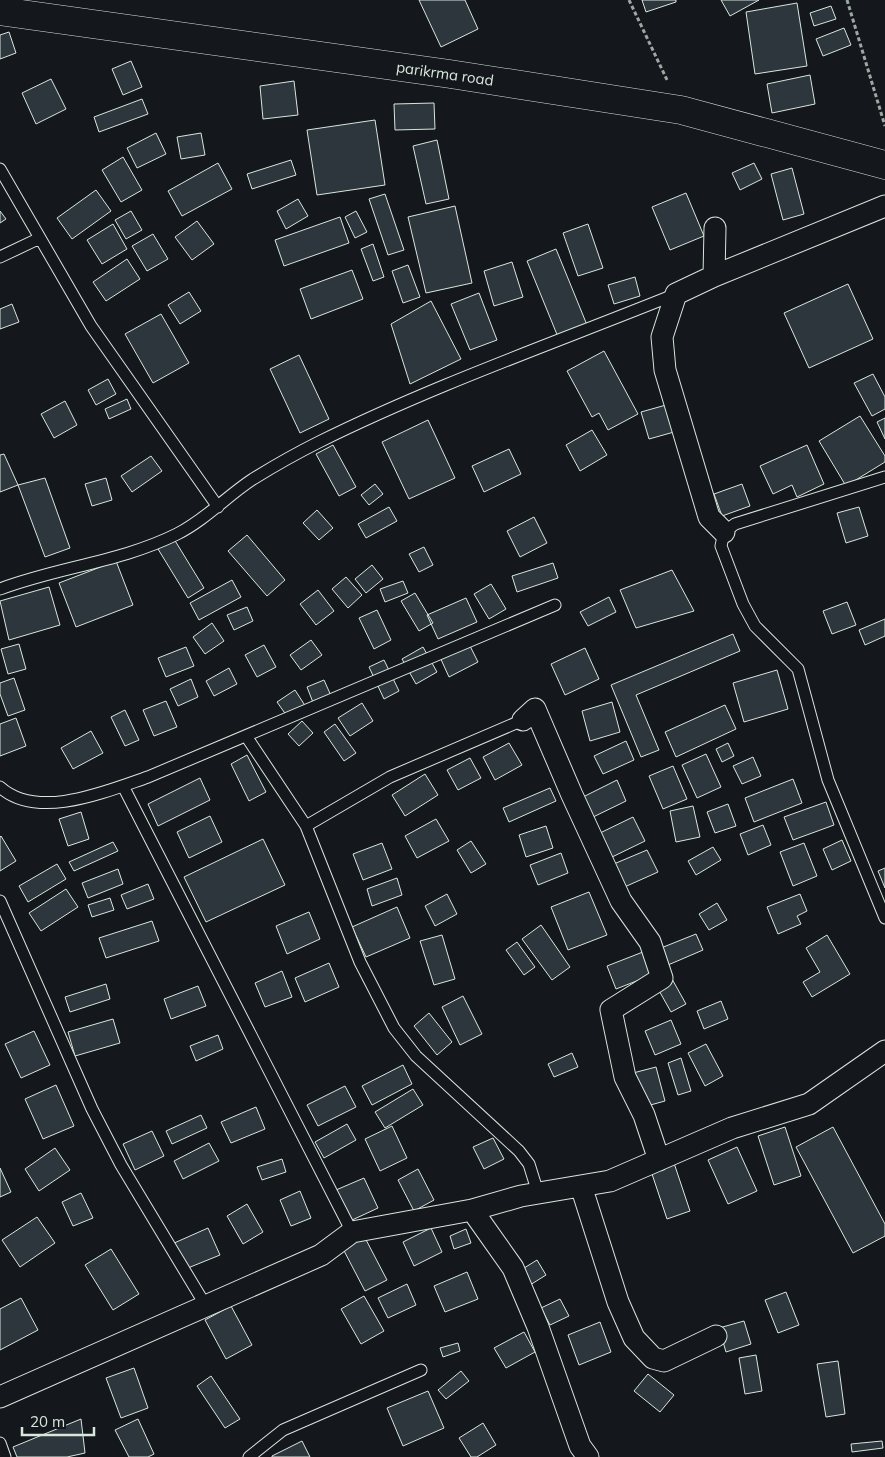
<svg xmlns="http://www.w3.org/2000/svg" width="885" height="1457" font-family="Mulish,sans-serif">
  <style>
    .building { fill: #2c363c; stroke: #d8e6dc }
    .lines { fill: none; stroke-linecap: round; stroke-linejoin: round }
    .service-casing { stroke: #d8e6dc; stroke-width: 13 }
    .minor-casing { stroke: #d8e6dc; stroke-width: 23 }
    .tertiary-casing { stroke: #d8e6dc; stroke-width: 29 }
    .path { stroke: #9da8a2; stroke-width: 3; stroke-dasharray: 4 2.5; stroke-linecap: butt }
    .service { stroke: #14181c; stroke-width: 11 }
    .minor { stroke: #14181c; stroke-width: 21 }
    .tertiary { stroke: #14181c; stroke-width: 28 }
    .labels { text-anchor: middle; stroke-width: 4; stroke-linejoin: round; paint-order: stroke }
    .street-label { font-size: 15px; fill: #d8e6dc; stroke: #14181c }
  </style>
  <rect width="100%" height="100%" fill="#14181c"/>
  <!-- building -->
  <path class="building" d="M419 0H465L478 29 441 47Z
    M642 0H676V2L646 12Z
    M721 0H759L730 16Z
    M797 3 807 66 755 74 746 12Z
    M831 6 836 19 814 26 810 13Z
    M844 28 851 45 823 56 816 39Z
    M9 32 16 53 0 59V35Z
    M131 61 142 87 123 95 112 69Z
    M810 75 815 104 772 113 767 84Z
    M51 79 66 109 36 124 22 93Z
    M294 81 298 115 263 119 260 86Z
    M142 99 148 114 99 132 94 117Z
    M434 103 435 129 395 130 394 104Z
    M375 120 385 185 317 195 307 130Z
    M156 133 166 154 137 168 127 148Z
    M201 133 205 155 181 159 177 137Z
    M437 140 449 199 426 204 413 146Z
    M123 157 142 190 121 202 102 170Z
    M291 160 296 175 252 189 247 174Z
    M218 163 232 189 182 216 168 191Z
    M754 163 762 179 740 190 732 173Z
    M792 168 804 214 783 220 771 174Z
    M96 190 111 211 72 239 57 218Z
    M686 193 704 236 670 250 652 207Z
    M385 194 404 250 388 255 369 199Z
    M298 199 308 216 286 229 277 211Z
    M455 206 472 283 426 293 408 217Z
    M0 211 6 219 0 223Z
    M131 211 142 230 126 239 115 220Z
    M356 211 367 232 355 238 345 217Z
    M340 217 349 243 284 266 275 240Z
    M197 221 214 244 192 260 175 237Z
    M113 224 127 249 102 264 87 240Z
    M588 224 603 268 578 276 563 233Z
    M153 234 168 259 147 271 132 246Z
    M373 244 384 277 373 281 361 249Z
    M556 249 587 325 558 337 527 261Z
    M127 259 140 279 106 301 93 282Z
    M512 262 523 297 494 306 484 271Z
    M408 265 420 297 403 303 392 271Z
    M352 270 363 299 311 319 300 289Z
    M635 277 640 296 614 304 608 285Z
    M848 284 873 339 809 368 784 313Z
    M189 292 201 311 180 324 168 305Z
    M479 293 497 340 470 350 451 304Z
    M431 301 461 359 410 384 391 324Z
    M12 304 19 322 0 329V309Z
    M161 314 189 363 153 383 125 334Z
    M604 351 638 414 608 430 599 413 592 417 567 371Z
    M299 355 329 419 300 433 270 369Z
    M873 374 885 397V409L872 416 854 383Z
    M108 379 116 394 96 405 88 390Z
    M127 399 131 409 109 419 105 409Z
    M65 401 77 425 54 438 41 414Z
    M666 405 674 432 649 439 641 412Z
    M860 416 885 456V462L846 486 819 441Z
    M885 418V439L877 422Z
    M428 420 455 478 409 499 382 442Z
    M592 430 607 455 580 471 566 445Z
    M333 445 356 487 339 496 316 454Z
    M807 445 824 484 797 497 792 485 773 494 760 466Z
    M509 449 521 474 484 492 472 466Z
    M4 454 18 485 0 492V455Z
    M151 456 162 471 132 492 121 476Z
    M45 478 70 548 45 557 18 485Z
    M106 478 112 500 92 506 85 484Z
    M375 484 383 494 369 505 361 495Z
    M742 484 750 506 722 516 714 494Z
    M389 507 397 521 366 538 358 524Z
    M859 507 868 536 846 543 837 513Z
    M317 510 333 528 319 540 303 523Z
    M534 517 547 543 520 557 507 531Z
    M247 535 285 580 267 596 228 551Z
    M174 539 204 588 188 598 158 549Z
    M424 547 433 565 419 572 409 554Z
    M116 561 133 605 76 627 59 583Z
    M553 563 558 578 517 592 512 576Z
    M372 565 383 579 366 593 355 579Z
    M672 570 694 611 636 628 620 590Z
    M346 577 362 595 348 608 332 589Z
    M232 580 241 597 199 620 190 603Z
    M403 581 408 593 385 602 380 589Z
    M491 584 506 609 489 619 474 594Z
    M49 587 60 625 9 640 0 601Z
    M318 590 334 611 316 625 300 604Z
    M415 593 433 623 419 631 401 601Z
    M609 597 616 612 588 626 580 612Z
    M466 598 477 622 438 639 427 615Z
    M847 602 856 625 832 634 823 611Z
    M247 607 253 621 234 630 227 615Z
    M377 610 391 640 374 649 359 618Z
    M885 619V636L865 645 859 630Z
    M212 623 224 641 205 654 193 637Z
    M733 634 740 651 636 695 659 750 641 757 611 685Z
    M311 640 322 655 301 670 290 655Z
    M467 640 478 662 449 677 439 655Z
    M19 644 26 669 8 674 1 649Z
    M264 645 276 667 257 677 245 655Z
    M186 647 194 666 166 677 158 658Z
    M423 647 437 672 416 684 402 659Z
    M585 648 599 679 565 695 551 664Z
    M384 660 399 691 384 699 369 667Z
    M229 668 237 684 214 696 206 681Z
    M777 670 788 709 744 722 733 683Z
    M14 678 25 710 8 716 0 694V683Z
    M191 679 198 697 178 706 170 689Z
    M324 680 332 698 314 705 307 687Z
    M295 690 306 707 289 719 277 702Z
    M166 701 177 727 154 736 143 710Z
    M612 702 620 732 590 741 582 711Z
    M362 703 373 721 350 736 338 718Z
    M725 705 736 729 676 757 665 732Z
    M125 710 139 740 125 746 111 717Z
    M16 718 26 746 0 756V724Z
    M302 721 313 733 299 746 288 734Z
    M335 724 356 753 344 761 324 732Z
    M91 731 103 753 73 769 61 748Z
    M626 741 634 760 603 774 594 756Z
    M509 743 522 765 495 780 483 757Z
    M728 743 734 756 722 762 716 749Z
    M706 754 721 787 697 798 682 765Z
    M247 755 266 792 249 801 231 764Z
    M753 757 761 776 742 784 733 766Z
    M470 758 481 778 458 790 447 770Z
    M673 766 687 799 663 809 649 776Z
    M425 774 438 795 405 816 392 795Z
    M200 778 210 800 158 826 148 804Z
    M793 779 802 803 754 822 745 798Z
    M617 780 626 801 589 819 579 799Z
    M550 788 556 801 509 822 503 808Z
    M826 802 834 825 793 840 784 817Z
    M728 804 736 826 715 833 707 812Z
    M693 806 700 837 676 842 670 811Z
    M81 812 89 839 68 846 59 819Z
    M210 816 222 842 189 858 177 832Z
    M633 817 645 841 610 858 598 834Z
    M436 819 449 841 417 858 405 836Z
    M763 825 771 845 748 855 740 834Z
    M546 826 553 848 526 857 519 835Z
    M1 836 16 861 0 871V837Z
    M263 839 285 885 206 922 184 877Z
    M842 840 851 861 832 870 823 849Z
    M471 841 486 864 471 873 457 850Z
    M113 842 118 851 74 871 69 862Z
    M382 843 392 869 363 880 353 854Z
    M804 843 817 876 793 886 780 852Z
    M713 847 721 860 696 875 688 861Z
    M647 850 658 872 620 889 609 866Z
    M561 853 568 873 538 885 530 865Z
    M57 864 66 879 28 902 19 886Z
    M885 868V888L878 871Z
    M118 869 123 884 88 898 82 883Z
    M397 878 402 895 372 906 367 889Z
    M148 884 154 899 127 909 121 895Z
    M66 889 78 907 41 931 29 913Z
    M589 892 607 935 568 950 551 907Z
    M447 894 457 914 435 926 425 906Z
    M800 894 807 911 797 916 801 924 778 934 767 907Z
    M110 898 114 910 92 917 88 905Z
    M717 903 727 920 709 930 699 914Z
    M397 907 410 938 366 957 352 927Z
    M309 912 320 939 287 954 276 926Z
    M152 921 159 941 106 958 99 938Z
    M541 925 570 967 552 980 522 939Z
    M696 934 703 950 668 965 661 948Z
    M442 935 455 979 434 985 420 941Z
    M827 935 850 974 812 997 803 982 820 972 806 948Z
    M517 942 535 967 524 975 506 950Z
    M648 950 657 973 616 989 607 966Z
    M329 963 339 987 305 1002 295 978Z
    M282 971 292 997 265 1007 255 983Z
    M672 979 686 1004 671 1012 657 987Z
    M106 984 110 999 70 1012 65 997Z
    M198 986 206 1006 171 1019 164 999Z
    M463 996 482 1034 460 1045 442 1007Z
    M721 1001 728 1019 704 1029 697 1011Z
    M429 1013 452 1042 437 1055 414 1026Z
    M113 1019 120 1043 75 1056 68 1032Z
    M671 1020 681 1044 655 1055 645 1031Z
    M34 1031 50 1065 21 1078 5 1044Z
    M218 1035 223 1049 196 1061 190 1046Z
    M706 1044 723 1076 705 1086 688 1053Z
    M572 1053 578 1067 554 1077 548 1064Z
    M681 1058 691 1091 678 1095 668 1063Z
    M403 1065 412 1084 372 1105 362 1086Z
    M656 1067 665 1101 643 1107 633 1073Z
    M56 1085 74 1126 43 1139 25 1099Z
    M345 1086 356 1107 318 1126 307 1105Z
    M413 1089 423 1105 385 1128 375 1112Z
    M256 1107 265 1129 231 1143 221 1122Z
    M201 1115 207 1128 172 1144 166 1131Z
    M347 1124 356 1140 324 1158 315 1142Z
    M392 1126 407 1158 380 1171 365 1139Z
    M785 1127 801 1176 774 1185 758 1136Z
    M833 1127 885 1224V1236L853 1253 796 1147Z
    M152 1131 164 1156 135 1170 123 1144Z
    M493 1138 504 1159 484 1169 473 1147Z
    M209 1143 219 1161 183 1179 174 1161Z
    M737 1147 757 1191 728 1204 708 1160Z
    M55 1148 70 1170 39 1191 25 1169Z
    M282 1159 286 1172 262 1180 257 1167Z
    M673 1160 690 1211 667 1219 650 1168Z
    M0 1168 11 1192 0 1197Z
    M418 1169 434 1200 414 1211 398 1180Z
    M364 1178 378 1208 350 1221 336 1190Z
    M300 1191 311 1218 291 1226 280 1200Z
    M81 1193 93 1218 73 1226 62 1202Z
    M247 1204 263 1232 243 1244 227 1216Z
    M37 1217 55 1243 20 1267 2 1240Z
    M208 1228 220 1255 183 1270 172 1244Z
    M431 1228 442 1252 414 1266 403 1242Z
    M466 1229 471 1243 454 1249 450 1236Z
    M363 1234 387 1280 365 1291 341 1245Z
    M111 1249 139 1294 113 1310 85 1265Z
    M537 1260 546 1275 530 1285 521 1270Z
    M467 1272 478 1299 445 1312 434 1286Z
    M407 1284 416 1305 388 1318 378 1298Z
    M786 1292 799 1325 778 1333 765 1300Z
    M364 1296 384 1331 361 1344 341 1309Z
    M21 1298 38 1330 0 1350V1309Z
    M560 1299 569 1316 550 1325 541 1308Z
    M231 1306 252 1345 226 1359 205 1320Z
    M744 1321 751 1344 726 1352 719 1328Z
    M600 1322 611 1352 579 1365 568 1335Z
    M524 1332 535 1352 506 1368 494 1348Z
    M458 1343 460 1351 443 1357 440 1348Z
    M756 1355 762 1391 745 1394 739 1358Z
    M838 1361 845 1414 826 1417 817 1364Z
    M134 1368 148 1408 121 1418 106 1378Z
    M461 1371 469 1381 446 1399 438 1390Z
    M648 1374 674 1395 660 1412 634 1391Z
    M211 1376 240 1419 225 1428 197 1386Z
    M428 1391 444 1428 403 1446 387 1408Z
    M81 1419 85 1453 67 1457H17L13 1447Z
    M138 1419 154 1454 148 1457H129L115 1430Z
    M483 1423 496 1445 477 1457H471L459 1438Z
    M302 1441 310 1457H272V1456Z
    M882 1441 883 1448 852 1452 851 1444Z"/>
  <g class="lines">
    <defs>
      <path id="service" d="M0 169 91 326 218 507
        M0 257 40 238
        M885 477 735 524 724 532 721 546 743 604 755 626 798 669 828 780 885 918
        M0 589C58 567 121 562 177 534 205 520 227 496 253 479 274 466 297 453 319 442 434 385 557 342 676 294
        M246 736 306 826 360 962 394 1028 416 1056 519 1151 529 1164 538 1193
        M123 786 352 1232
        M0 787C38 821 107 791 148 777L555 605
        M306 826 390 777 523 720
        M0 901 92 1109 121 1165 206 1306
        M0 1443 5 1457
        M249 1457 283 1430 421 1370"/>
      <path id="minor" d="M715 228 714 276 676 294 662 337 665 370 709 517 724 532
        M714 276 885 206
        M523 720 535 709 572 795 621 901 650 942 662 978 611 1010 625 1077 644 1115 659 1160
        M581 1186 618 1302 634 1338 653 1358 664 1361 716 1336
        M472 1210 513 1268 538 1327 580 1446 588 1457
        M0 1397 321 1255 352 1232 472 1210 521 1196 610 1181 732 1128 809 1104 885 1051"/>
      <path id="tertiary" d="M0 11 450 74 681 110 885 165"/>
    </defs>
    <!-- service casing -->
    <use href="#service" class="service-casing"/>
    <!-- minor casing -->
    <use href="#minor" class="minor-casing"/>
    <!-- tertiary casing -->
    <use href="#tertiary" class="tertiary-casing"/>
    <!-- path -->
    <path class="path" d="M629 0 668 82
      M847 0 885 126"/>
    <!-- service -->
    <use href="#service" class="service"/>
    <!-- minor -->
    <use href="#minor" class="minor"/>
    <!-- tertiary -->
    <use href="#tertiary" class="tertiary"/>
  </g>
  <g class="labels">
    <!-- street labels -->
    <g class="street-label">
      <text transform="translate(445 74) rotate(8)" y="5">parikrma road</text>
    </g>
  </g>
  <!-- scale -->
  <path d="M22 1427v8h72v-8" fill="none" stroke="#d8e6dc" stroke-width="2.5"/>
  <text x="30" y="1427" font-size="15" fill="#d8e6dc" stroke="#14181c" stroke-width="4" paint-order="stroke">20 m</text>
</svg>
